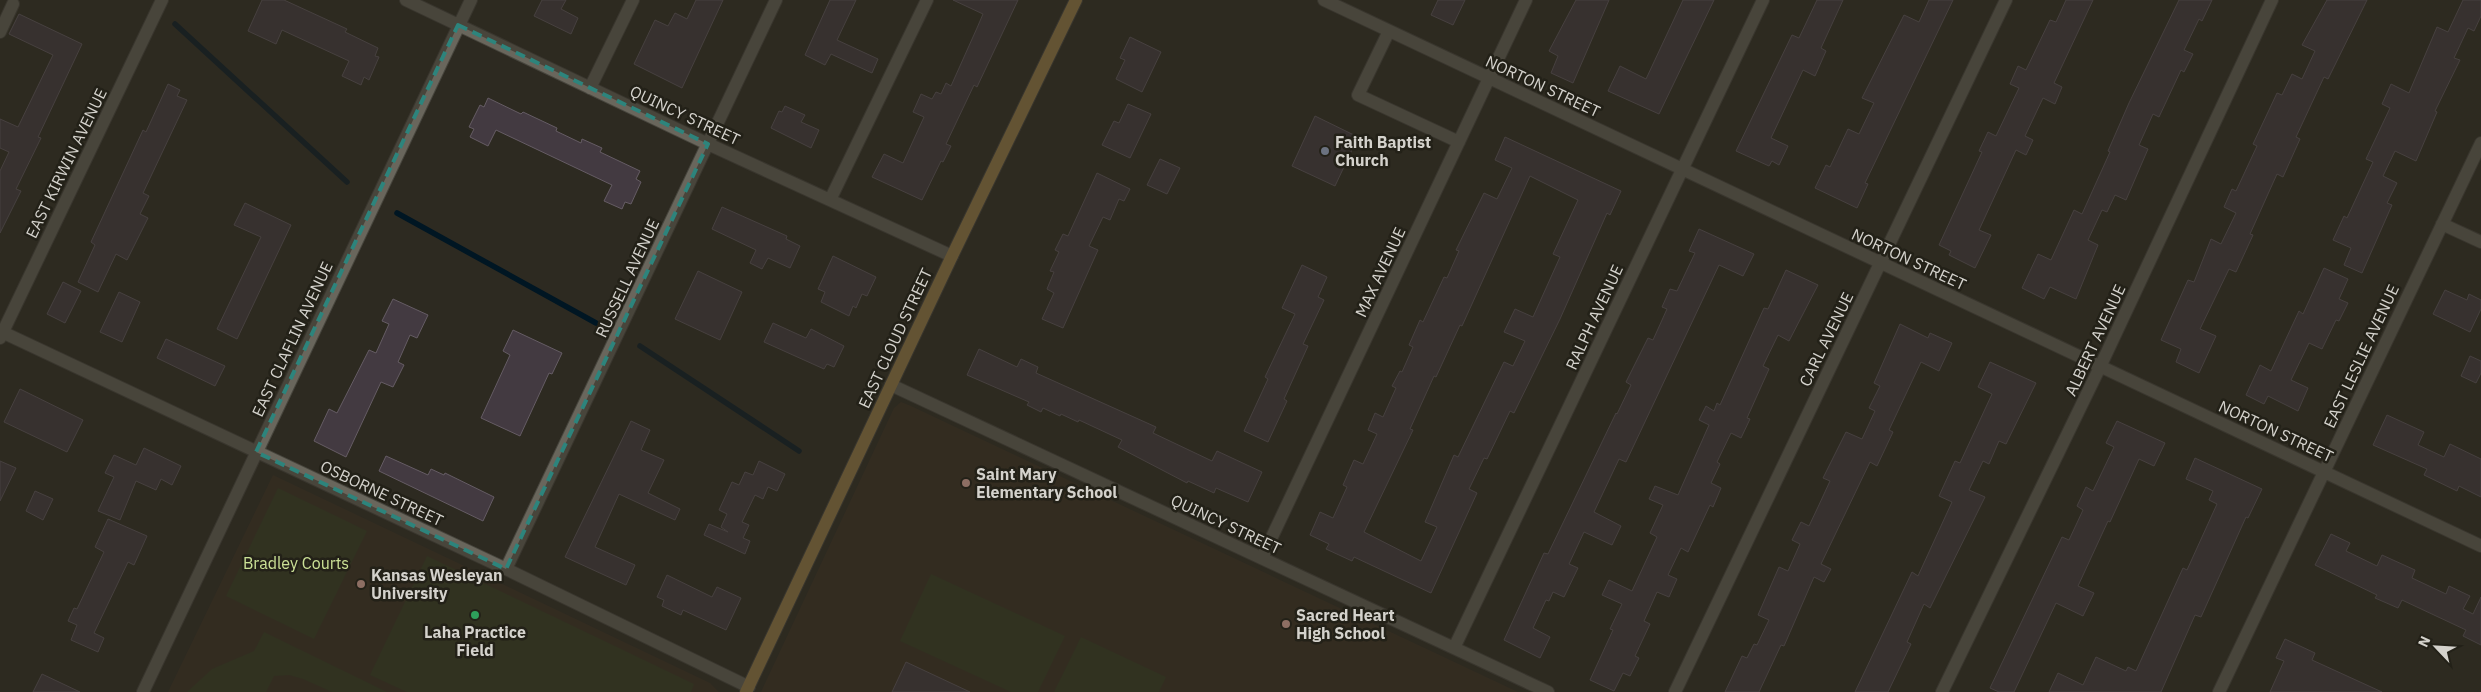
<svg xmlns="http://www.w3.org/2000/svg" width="2481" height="692" font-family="'IBM Plex Sans',sans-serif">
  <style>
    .education { fill: #3b3021 }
    .green { fill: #353c21 }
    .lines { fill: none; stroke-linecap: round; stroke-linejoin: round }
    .stream { stroke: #001623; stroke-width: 5.5 }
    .building { fill: #433a41; stroke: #655c64; fill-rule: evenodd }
    .minor-casing { stroke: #47453d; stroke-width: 14 }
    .major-casing { stroke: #47453d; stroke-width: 14 }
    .minor { stroke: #69665c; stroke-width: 12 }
    .major { stroke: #a5864b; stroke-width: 12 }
    .marked { fill: none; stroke: #2d847c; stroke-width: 4; stroke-dasharray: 10 6; stroke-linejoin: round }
    .worship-dot { fill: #6b7280; stroke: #232118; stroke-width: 2 }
    .education-dot { fill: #8d6e63; stroke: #232118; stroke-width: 2 }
    .leisure-dot { fill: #2e9e5b; stroke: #232118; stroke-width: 2 }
    .labels { text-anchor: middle; stroke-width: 5; stroke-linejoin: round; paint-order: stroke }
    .street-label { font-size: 16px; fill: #d4d2cc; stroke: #232118 }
    .poi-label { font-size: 16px; font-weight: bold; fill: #d4d2cc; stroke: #232118; text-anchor: start }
    .park-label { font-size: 16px; fill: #cbe196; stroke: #232118 }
  </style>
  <rect width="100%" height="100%" fill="#2d2a21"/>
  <!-- education -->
  <path class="education" d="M901 402 911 406 1518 692H761L894 408Z
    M273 475 710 683 719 692H168Z"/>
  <!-- green -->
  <path class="green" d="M278 488 367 531 314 639 226 596Z
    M427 556 694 684 691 692H407L370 675Z
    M931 574 1065 636 1038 692H1011L900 641Z
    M264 632 387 692H332L303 679 289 675 274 676 266 692H187L212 669 254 651Z
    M1081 637 1166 677 1159 692H1054Z"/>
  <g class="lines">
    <!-- stream -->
    <path class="stream" d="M175 24 347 182
      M397 213 596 323
      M640 346 799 451"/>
  </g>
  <!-- building -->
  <path class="building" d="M262 0H284L347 29 345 32 378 48 375 56 379 57 369 80 364 77 361 85 342 76 349 61 282 30 276 44 248 31Z
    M542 0H566L561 9 578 18 571 34 534 16Z
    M696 0H723L682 88 634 64 655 20 668 26 675 13 687 19Z
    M830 0H856L837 40 878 59 872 73 831 54 825 65 805 55Z
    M953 0H1018L977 87 974 85 946 144 951 146 943 162 941 161 922 200 872 177 884 154 903 163 924 117 913 112 921 94 932 99 936 92 941 94 946 83 951 86 977 28 983 14Z
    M1438 0H1465L1453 25 1431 15Z
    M1576 0H1609L1573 83 1551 73 1558 56 1549 51Z
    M1683 0H1714L1659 114 1608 91 1620 66 1646 79Z
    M1817 0H1843L1821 48 1826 51 1815 76 1803 70 1771 138 1788 146 1779 165 1772 161 1769 166 1736 151 1792 35 1799 38Z
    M1929 0H1953L1865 183 1868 184 1857 208 1815 188 1826 165 1830 167 1848 129 1859 134 1874 103 1862 98 1904 15 1919 22Z
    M2066 0H2093L2054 83 2062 87 2055 104 2043 98 2025 136 2033 140 2026 155 2016 150 1979 230 1991 235 1975 268 1949 255 1951 251 1939 245 1982 152 1979 151 1988 132 1996 136 2019 88 2010 84 2018 66 2026 70 2050 20 2056 22Z
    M2179 0H2212L2202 21 2199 19 2184 50 2193 54 2184 72 2181 70 2159 117 2153 114 2139 145 2148 149 2126 200 2115 195 2107 212 2102 210 2088 240 2098 245 2076 299 2050 287 2044 299 2022 288 2038 254 2051 260 2074 210 2082 214 2110 152 2108 151 2129 103Z
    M2327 0H2367L2328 79 2324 77 2296 137 2300 139 2283 177 2277 174 2250 234 2253 235 2236 272 2229 269 2200 329 2216 336 2199 373 2176 362 2181 349 2161 340 2188 280 2194 282 2211 239 2221 244 2236 213 2224 207 2232 189 2236 191 2257 146 2253 144 2277 93 2282 95 2292 74 2302 79 2315 51 2302 45Z
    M2463 0H2481V16L2474 31 2468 28 2454 58 2460 60 2435 111 2437 112 2416 161 2395 151 2383 176 2397 183 2387 203 2392 205 2362 273 2344 265 2351 248 2333 240 2344 216 2347 218 2373 162 2366 159 2390 108 2382 104 2391 84 2409 93 2437 27 2448 32Z
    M19 14 82 44 38 137 41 138 16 189 21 191 0 233V171L9 152 0 148V119L18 127 53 55 9 34Z
    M1130 37 1161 52 1142 92 1116 79 1125 60 1120 58Z
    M168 84 180 90 177 96 187 100 143 193 149 196 140 214 148 218 127 260 116 254 98 292 78 282 95 245 91 242 143 130 146 132Z
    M488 98 521 114 523 112 557 128 556 131 581 143 582 139 602 148 600 152 640 171 636 179 641 182 631 204 625 202 622 209 604 201 612 185 496 130 488 146 470 137 474 129 469 127 480 105 484 107Z
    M1128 104 1151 114 1130 158 1102 145 1114 121 1119 123Z
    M785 106 805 115 801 122 819 130 811 148 771 128 779 111 782 112Z
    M1315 116 1358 137 1335 186 1292 166Z
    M1505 137 1621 191 1610 215 1607 213 1560 319 1514 413 1510 411 1487 459 1484 458 1469 489 1477 493 1431 593 1354 557 1352 561 1326 549 1329 544 1310 535 1320 512 1333 518 1347 487 1343 485 1354 460 1363 464 1377 434 1368 430 1375 413 1383 417 1396 388 1392 386 1400 371 1402 372 1413 347 1409 345 1420 320 1423 322 1444 277 1447 278 1459 251 1456 250 1484 193 1497 199 1512 168 1495 160ZM1530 176 1578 200 1553 254 1560 257 1533 317 1515 309 1504 332 1525 341 1513 366 1504 362 1458 457 1454 455 1425 522 1437 527 1421 561 1364 532 1413 430 1410 429 1434 376 1436 377 1460 325 1462 326Z
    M1160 159 1180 168 1167 194 1147 185Z
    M1097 173 1130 189 1124 201 1119 199 1110 220 1103 217 1089 246 1098 250 1063 328 1042 319 1054 293 1047 289 1054 272 1050 271 1059 252 1055 250 1063 234 1068 236Z
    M245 203 291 225 237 339 217 329 261 237 234 225Z
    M722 207 787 236 786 239 800 246 790 268 768 258 762 269 750 263 756 250 712 229Z
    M1699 229 1754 254 1743 276 1719 265 1626 462 1619 459 1594 512 1621 526 1612 545 1584 532 1569 564 1578 568 1564 597 1553 592 1549 601 1546 600 1533 628 1550 637 1540 658 1504 640 1544 553 1548 554 1616 413 1617 414 1631 385 1626 382 1648 338 1653 340 1667 309 1662 307 1670 289 1677 291 1695 253 1689 251Z
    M833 256 876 277 867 296 862 294 856 308 853 306 849 316 821 302 825 292 818 289Z
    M1302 265 1327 277 1318 297 1324 300 1303 344 1308 346 1284 399 1287 401 1268 442 1244 431 1268 379 1265 377 1295 314 1282 308Z
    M2324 268 2348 279 2339 299 2348 303 2339 321 2336 320 2322 349 2309 343 2291 380 2308 388 2298 411 2268 396 2264 404 2246 395 2260 365 2271 371 2299 311 2303 314Z
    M1786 270 1818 285 1789 341 1778 335 1763 366 1769 369 1747 418 1750 419 1741 438 1731 433 1717 462 1720 464 1711 483 1721 488 1713 507 1710 505 1688 552 1681 548 1668 575 1677 579 1669 597 1657 592 1644 621 1650 624 1635 656 1639 658 1630 676 1623 673 1614 691 1590 680 1613 630 1610 629 1622 604 1602 595 1609 580 1632 591 1657 537 1650 533 1663 505 1649 499 1655 486 1678 495 1709 425 1699 420 1706 406 1714 411 1717 403 1720 405 1764 308 1768 309Z
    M698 271 742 292 720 340 675 319Z
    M63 282 81 291 65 323 47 314Z
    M2445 290 2467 300 2469 294 2481 300V309L2470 332 2433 314Z
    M119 292 140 302 122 342 100 332Z
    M393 299 428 315 417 338 410 335 398 362 404 365 393 387 381 382 346 457 314 441 329 409 337 413 369 350 376 353 389 324 382 321Z
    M773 323 806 338 811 329 844 346 834 367 827 364 824 369 764 342Z
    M1900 324 1928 338 1930 333 1952 343 1939 371 1921 362 1889 430 1893 432 1877 466 1870 462 1821 564 1831 569 1824 582 1814 577 1784 646 1781 645 1759 692H1725L1742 656 1747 658 1754 644 1757 645 1769 620 1758 615 1779 567 1788 571 1800 544 1792 540 1801 522 1809 526 1818 507 1830 481 1823 478 1846 432 1862 439 1875 411 1869 408 1880 386 1874 383Z
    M513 330 562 353 552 374 549 373 520 436 481 418 510 355 503 351Z
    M166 339 225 366 215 386 157 358Z
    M979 349 1017 367 1021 359 1038 367 1036 373 1156 427 1153 433 1212 461 1217 451 1262 472 1248 502 1216 488 1214 493 1188 481 1187 483 1118 447 1122 440 1079 420 1078 422 1061 414 1060 416 1043 408 1041 412 1027 405 1029 402 967 375Z
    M2470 356 2481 361V373L2476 383 2461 376Z
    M1990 362 2036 383 2006 444 1999 441 1989 464 1983 461 1969 490 1985 497 1930 608 1924 604 1907 642 1911 644 1888 692H1855L1912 572 1918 576 1952 502 1939 496 1955 461 1960 463 1992 394 1978 387Z
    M20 389 83 420 67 452 4 422Z
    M2387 415 2424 432 2418 445 2444 457 2450 444 2481 459V497L2459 486 2457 491 2424 475 2427 469 2373 445Z
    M631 421 650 430 641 450 664 460 648 493 680 509 675 520 619 494 595 547 635 565 626 585 565 557Z
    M2117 421 2165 443 2154 466 2139 459 2110 522 2108 521 2078 586 2094 593 2083 616 2056 603 2014 692H1999L1990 688 2062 537 2069 540 2083 510 2077 506 2086 487 2093 491 2114 447 2106 443Z
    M144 448 181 466 172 485 161 479 156 490 136 481 120 520 98 511 114 477 105 473 114 455 136 465Z
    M386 456 428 475 431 469 444 475 445 473 494 497 483 521 379 471Z
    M2195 458 2262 489 2248 518 2246 517 2201 617 2195 615 2161 692H2049L2058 673 2083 685 2096 657 2126 671 2128 667 2136 671 2183 568 2187 570 2217 504 2209 500 2213 491 2186 479Z
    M0 461 16 468 0 501Z
    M759 461 785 474 777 491 768 487 763 499 755 495 742 522 749 525 743 538 750 541 745 554 704 535 709 524 728 532 721 527 727 514 719 510 732 482 739 485 745 472 753 475Z
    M35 491 53 499 43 520 26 511Z
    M108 519 147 536 134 565 128 562 94 633 104 638 98 652 71 640 77 625 68 621 74 608 77 609 104 552 95 547Z
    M2331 534 2350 543 2346 551 2377 566 2382 555 2415 570 2412 578 2446 594 2449 586 2470 596 2463 609 2473 614 2481 597V645L2463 636 2466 630 2402 600 2398 608 2375 598 2377 595 2315 565Z
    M667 575 712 597 717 587 741 598 726 630 683 610 681 615 662 606 664 600 657 597Z
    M2285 639 2315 653 2312 660 2382 692H2270L2284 661 2276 658Z
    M906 662 970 692H892Z
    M42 674 80 692H33Z"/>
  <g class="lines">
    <defs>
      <path id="minor" d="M406 0 708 144 952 256
        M1324 0 2481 546
        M1389 31 1358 95 1459 142
        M0 32 13 4
        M590 88 633 0
        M830 200 927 0
        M2442 224 2481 242
        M0 331 506 569 749 687
        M0 338 162 0
        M891 385 1548 692
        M1262 558 1526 0
        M506 569 776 0
        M1454 648 1763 0
        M143 692 471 0
        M1675 692 2006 0
        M1942 692 2100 367 2272 0
        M2219 692 2481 143"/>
      <path id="major" d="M746 692 952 256 1076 0"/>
    </defs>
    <!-- minor casing -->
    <use href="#minor" class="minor-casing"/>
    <!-- major casing -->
    <use href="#major" class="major-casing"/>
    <!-- minor -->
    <use href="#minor" class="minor"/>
    <!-- major -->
    <use href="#major" class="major"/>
  </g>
  <!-- marked area -->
  <path d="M0 0H2481V692H0ZM458 25 708 144 506 569 256 452Z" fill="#2d2a21" fill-opacity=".55" fill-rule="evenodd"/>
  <path class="marked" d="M458 25 708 144 506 569 256 452Z"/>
  <!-- markers -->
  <circle class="worship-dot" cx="1325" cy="151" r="5"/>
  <g class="education-dot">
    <circle cx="966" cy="483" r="5"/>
    <circle cx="361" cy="584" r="5"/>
    <circle cx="1286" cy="624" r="5"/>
  </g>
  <circle class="leisure-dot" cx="475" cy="615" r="5"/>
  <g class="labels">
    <!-- street labels -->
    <g class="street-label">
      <text transform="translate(1543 86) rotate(25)" y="6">NORTON STREET</text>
      <text transform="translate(685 115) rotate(25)" y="6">QUINCY STREET</text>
      <text transform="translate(66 163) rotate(-64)" y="6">EAST KIRWIN AVENUE</text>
      <text transform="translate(1909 259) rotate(25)" y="6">NORTON STREET</text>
      <text transform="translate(1380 272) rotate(-65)" y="6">MAX AVENUE</text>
      <text transform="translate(627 278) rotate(-65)" y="6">RUSSELL AVENUE</text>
      <text transform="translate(1594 317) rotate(-65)" y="6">RALPH AVENUE</text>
      <text transform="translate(895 338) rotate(-65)" y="6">EAST CLOUD STREET</text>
      <text transform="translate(292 339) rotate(-65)" y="6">EAST CLAFLIN AVENUE</text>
      <text transform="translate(1826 339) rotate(-64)" y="6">CARL AVENUE</text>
      <text transform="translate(2095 340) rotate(-65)" y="6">ALBERT AVENUE</text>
      <text transform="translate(2361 356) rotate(-65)" y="6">EAST LESLIE AVENUE</text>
      <text transform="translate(2276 431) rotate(25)" y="6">NORTON STREET</text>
      <text transform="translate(382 493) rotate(25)" y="6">OSBORNE STREET</text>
      <text transform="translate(1226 524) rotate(25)" y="6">QUINCY STREET</text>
    </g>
    <!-- poi labels -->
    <g class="poi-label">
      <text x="1335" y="148">Faith Baptist<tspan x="1335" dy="18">Church</tspan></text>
      <text x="976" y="480">Saint Mary<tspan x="976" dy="18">Elementary School</tspan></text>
      <text x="371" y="581">Kansas Wesleyan<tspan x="371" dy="18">University</tspan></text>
      <text x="1296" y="621">Sacred Heart<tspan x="1296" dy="18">High School</tspan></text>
      <text x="475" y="638" text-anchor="middle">Laha Practice<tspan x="475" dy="18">Field</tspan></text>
    </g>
    <!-- park labels -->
    <g class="park-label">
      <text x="296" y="569">Bradley Courts</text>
    </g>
  </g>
  <!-- north arrow -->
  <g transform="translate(2436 647) rotate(295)" stroke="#232118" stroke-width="4" paint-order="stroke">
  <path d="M0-4L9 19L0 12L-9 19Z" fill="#d4d2cc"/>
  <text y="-8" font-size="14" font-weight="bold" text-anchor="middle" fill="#d4d2cc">N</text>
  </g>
</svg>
